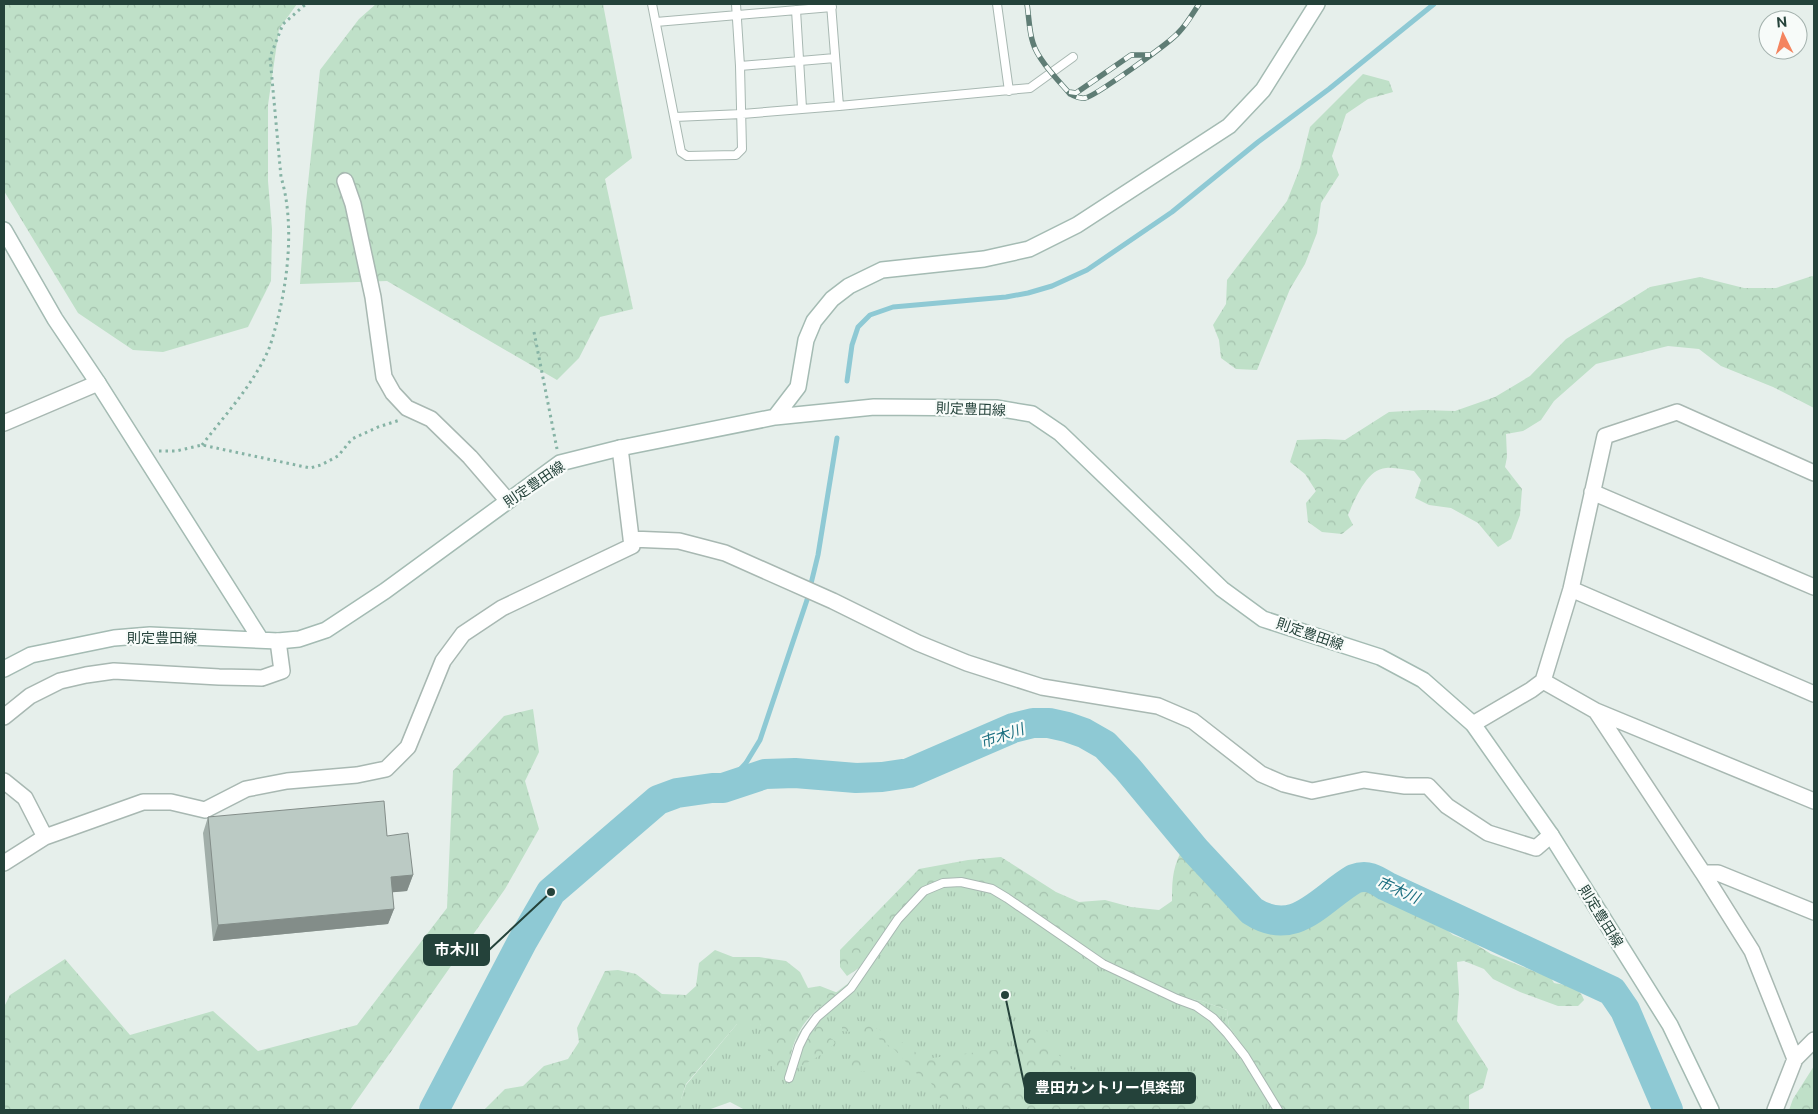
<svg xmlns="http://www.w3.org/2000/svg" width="1818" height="1114" font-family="'Public Sans','Noto Sans JP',sans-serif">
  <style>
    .grass { fill: url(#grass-tufts) }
    .forest { fill: url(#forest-crowns) }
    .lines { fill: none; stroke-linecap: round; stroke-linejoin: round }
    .stream { stroke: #8ec9d4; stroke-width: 5 }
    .river { stroke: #8ec9d4; stroke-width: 30 }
    .lane-casing { stroke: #a8b8b2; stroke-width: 10 }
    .street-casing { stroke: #a8b8b2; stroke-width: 18 }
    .secondary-casing { stroke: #a4bbb3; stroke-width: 18 }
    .path { stroke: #86b3a5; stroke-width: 3; stroke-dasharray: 2.5 4; stroke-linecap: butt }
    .lane { stroke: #fff; stroke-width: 8 }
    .street { stroke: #fff; stroke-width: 15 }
    .secondary { stroke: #fff; stroke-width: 15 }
    .rail-casing { stroke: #5f7d75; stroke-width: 5.5 }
    .rail { stroke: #f7fbf9; stroke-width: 4; stroke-dasharray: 11; stroke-linecap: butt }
    .wall { fill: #a1aea9 }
    .shaded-wall { fill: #838d89 }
    .building { fill: #bbcac4; stroke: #838d89 }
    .labels { text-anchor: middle; stroke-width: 4.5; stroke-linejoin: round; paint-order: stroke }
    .street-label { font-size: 14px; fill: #24423a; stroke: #f7fbf9 }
    .water-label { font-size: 15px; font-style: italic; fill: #1c6f80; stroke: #f7fbf9 }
    .leader { fill: none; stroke: #24423a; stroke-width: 2 }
    .callout-dot { fill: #24423a; stroke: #f7fbf9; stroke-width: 2 }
    .callout { fill: #24423a; stroke: #24423a; stroke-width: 2 }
    .callout-label { font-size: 15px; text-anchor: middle; font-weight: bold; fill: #fff }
  </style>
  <defs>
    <pattern id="grass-tufts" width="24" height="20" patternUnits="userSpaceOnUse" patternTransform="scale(1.25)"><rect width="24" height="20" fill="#bfe0c8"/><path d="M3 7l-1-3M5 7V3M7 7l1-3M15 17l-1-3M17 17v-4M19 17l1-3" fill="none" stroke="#a4c1ad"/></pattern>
    <pattern id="forest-crowns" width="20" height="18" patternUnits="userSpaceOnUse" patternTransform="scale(1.25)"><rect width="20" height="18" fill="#bfe0c8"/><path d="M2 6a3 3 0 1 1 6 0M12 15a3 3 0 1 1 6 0" fill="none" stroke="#a4c1ad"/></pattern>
  </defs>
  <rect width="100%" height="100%" fill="#e6efeb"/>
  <!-- grass -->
  <path class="grass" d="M959 877 993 885 1009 894 1078 944 1104 959 1138 977 1180 997 1202 1001 1227 1010 1229 1026 1283 1110H745L730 1102 708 1110H681V1099L686 1085 737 1024H760L787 1071 797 1036 812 1015 826 1000 850 982 896 915 920 889 942 879Z"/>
  <!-- forest -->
  <path class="forest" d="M4 4H297L279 29 268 105V181L272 229 271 281 248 327 163 352 133 350 78 313 4 191Z
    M376 4H603L632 158 605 179 633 309 600 317 579 358 557 380 387 281 300 284 306 202 320 70 359 19Z
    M1363 74 1389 81 1393 92 1368 99 1346 114 1332 156 1339 175 1321 203 1317 233 1305 264 1290 289 1257 370 1236 369 1221 358 1219 340 1213 325 1226 304 1227 280 1287 201 1300 168 1310 127Z
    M1812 276 1814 277V408L1773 387 1721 366 1699 349 1668 346 1596 364 1554 401 1541 420 1523 431 1506 434 1507 457 1505 467 1522 489 1520 515 1511 539 1498 547 1478 523 1451 508 1429 505 1415 498 1421 480 1414 471C1405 470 1395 467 1386 468 1367 469 1355 499 1348 515L1353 525 1342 534 1322 532 1308 522 1306 503 1316 491 1305 474 1290 462 1297 440 1325 439 1345 440 1389 412 1423 410 1455 411 1495 397 1530 376 1566 339 1650 287 1700 277 1744 288H1776Z
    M533 709 539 752 525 781 539 829 505 889 350 1110H4V1007L10 995 65 959 130 1035 213 1011 258 1051 357 1025 447 908 453 771 504 716Z
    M1180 854 1190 855 1255 919C1309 946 1323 885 1364 880L1368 887 1369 892 1435 920 1453 935 1474 943 1491 954 1551 978 1554 983C1567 985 1580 987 1584 1000L1578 1006H1558L1520 992 1493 979 1484 969 1464 961 1457 962 1459 993 1457 1021 1488 1069 1483 1088 1469 1095V1109L1474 1110H1283L1229 1026 1227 1010 1202 1001 1180 997 1138 977 1104 959 1078 944 1009 894 993 885 959 877 941 879 920 889 896 915 859 968 847 976 840 967V950L919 869 968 860 1001 857 1056 892 1079 902 1105 900 1131 907 1159 910 1172 901C1172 884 1172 870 1180 854Z
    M715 950 733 957H759L786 961 800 972 808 988 820 986 838 993C823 1003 805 1018 797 1036 792 1046 790 1060 787 1071L774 1070 760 1024H737L686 1084 681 1099V1110H484L505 1089 523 1086 544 1066 568 1059 579 1042 577 1028 605 971 618 970 636 974 662 994 686 995 696 986 699 963Z
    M858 1021 880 1030 899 1040 924 1059 1018 1047 1026 1039 1047 1030 1053 1048 1071 1069 1096 1074 1136 1078 1199 1096 1229 1110H972L956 1101 940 1098 931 1083 916 1073 895 1050 879 1039 861 1033 842 1031V1026L846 1023Z
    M820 1023 826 1035 836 1042 826 1052 796 1069 809 1033Z
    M857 1055 871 1062 872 1070 852 1073 839 1068 844 1061Z
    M1814 1066V1110H1789L1793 1099Z"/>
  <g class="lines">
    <!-- stream -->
    <path class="stream" d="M847 381 852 345 858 327 870 315 893 307 1006 297 1028 293 1052 286 1087 270 1172 212 1258 142 1329 89 1434 4
      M723 788 746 763 760 740 807 600 818 555 837 438"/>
    <!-- river -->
    <path class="river" d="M434 1110 522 942 551 892 658 800 677 793 712 788H723L765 774 795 773 856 778 882 777 909 773 1013 728 1033 723H1049L1067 727 1084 733 1105 745 1127 768 1196 851 1252 911C1295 939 1320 899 1354 879 1367 874 1375 879 1386 886L1612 991 1625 1010 1668 1110"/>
    <defs>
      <path id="lane" d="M652 4 681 152 687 156 736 155 742 149 740 66 736 4
        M831 4 839 106
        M997 4 1009 91
        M796 10 802 108
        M656 22 832 7
        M740 66 835 58
        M675 117 742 114 839 106 1030 88 1073 57
        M789 1078 799 1046 806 1032 817 1017 851 988 898 919 924 891 943 883 961 882 992 889 1007 898 1103 964 1177 999 1196 1006 1213 1018 1227 1033 1245 1056 1278 1110"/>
      <path id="street" d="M345 181 353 204 373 297 384 377 393 393 407 408 431 419 470 457 508 501
        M4 423 98 383
        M1592 492 1814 587
        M631 539 679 541 725 553 833 601 918 643 967 663 1042 687 1158 706 1193 721 1261 774 1284 784 1312 791 1364 780 1405 786H1428L1447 806 1488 833 1536 848 1551 835
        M1571 589 1814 694
        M1543 681 1596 711 1814 801
        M1596 711 1703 873 1752 951 1795 1059
        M4 717 30 696 60 681 86 675 114 671 219 677 262 678 282 671 278 641
        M1473 724 1531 690 1543 681 1571 589 1605 436 1677 412 1814 473
        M4 781 25 798 45 837
        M4 863 45 837 143 802H171L205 810 246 789 287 781 357 775 386 769 408 747 443 661 463 634 502 608 632 546 620 448
        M1703 873H1718L1814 912
        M1775 1110 1795 1059 1814 1040"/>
      <path id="secondary" d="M4 230 55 319 98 383 261 640
        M775 417 798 387 806 340 814 321 832 299 849 286 882 270 984 259 1029 249 1077 225 1229 126 1263 90 1317 4
        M4 669 31 655 114 638 150 635 278 641 299 639 326 630 385 591 560 463 620 448 775 417 874 407 996 408 1032 414 1060 433 1222 589 1263 619 1380 657 1423 680 1473 724 1551 835 1670 1025 1711 1110"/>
    </defs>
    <!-- lane casing -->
    <use href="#lane" class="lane-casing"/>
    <!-- street casing -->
    <use href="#street" class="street-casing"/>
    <!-- secondary casing -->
    <use href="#secondary" class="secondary-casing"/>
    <!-- path -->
    <path class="path" d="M534 332 557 449
      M202 445C225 415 252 386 268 351 271 344 273 336 275 329 288 283 295 223 281 177L270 57 283 24 306 4
      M159 451H176L202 445 310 468 321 465 338 456 352 439 378 427 400 420"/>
    <!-- lane -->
    <use href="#lane" class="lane"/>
    <!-- street -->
    <use href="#street" class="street"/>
    <!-- secondary -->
    <use href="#secondary" class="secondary"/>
    <defs>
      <path id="rail" d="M1027 4C1029 17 1029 31 1033 43 1038 60 1058 80 1070 94 1075 96 1079 99 1085 98 1094 97 1171 42 1179 32 1187 24 1193 13 1199 4
        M1069 92 1076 93 1131 55H1150"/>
    </defs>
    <!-- rail casing -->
    <use href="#rail" class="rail-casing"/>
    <!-- rail -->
    <use href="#rail" class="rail"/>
  </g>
  <!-- wall -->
  <path class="wall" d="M208 817 387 836 413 875 407 891 392 892 394 909 388 924 213 941 203 833Z"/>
  <!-- shaded-wall -->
  <path class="shaded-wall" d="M413 875 407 891 385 893 391 877Z
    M394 909 388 924 213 941 218 925Z"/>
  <!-- building -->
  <path class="building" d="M384 801 387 836 408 833 413 875 391 877 394 909 218 925 208 817Z"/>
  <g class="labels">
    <!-- street labels -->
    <g class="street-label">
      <text transform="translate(971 409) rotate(2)" y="5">則定豊田線</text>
      <text transform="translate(534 484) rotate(-34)" y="5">則定豊田線</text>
      <text transform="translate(1310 634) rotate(19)" y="5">則定豊田線</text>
      <text x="162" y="643">則定豊田線</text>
      <text transform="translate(1601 916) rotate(58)" y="5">則定豊田線</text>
    </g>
    <!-- water labels -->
    <g class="water-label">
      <text transform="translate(1002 736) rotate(-19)" y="5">市木川</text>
      <text transform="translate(1398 890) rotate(24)" y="5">市木川</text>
    </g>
  </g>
  <!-- callouts -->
  <path class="leader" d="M551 892L489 950M1005 995L1025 1088"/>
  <g class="callout-dot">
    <circle cx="551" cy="892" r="5"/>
    <circle cx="1005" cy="995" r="5"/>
  </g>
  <g class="callout">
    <rect x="424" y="935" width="65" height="30" rx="5"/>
    <rect x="1025" y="1073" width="170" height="30" rx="5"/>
  </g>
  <g class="callout-label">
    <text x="457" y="955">市木川</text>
    <text x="1110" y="1093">豊田カントリー倶楽部</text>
  </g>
  <!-- border -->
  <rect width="1818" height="1114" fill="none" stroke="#24423a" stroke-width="10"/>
  <!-- north arrow -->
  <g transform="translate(1783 35) rotate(355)"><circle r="24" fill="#f7fbf9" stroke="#a3b1ad"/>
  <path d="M0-4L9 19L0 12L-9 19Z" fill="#f4845f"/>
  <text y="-8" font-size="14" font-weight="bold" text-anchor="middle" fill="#24423a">N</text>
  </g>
</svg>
